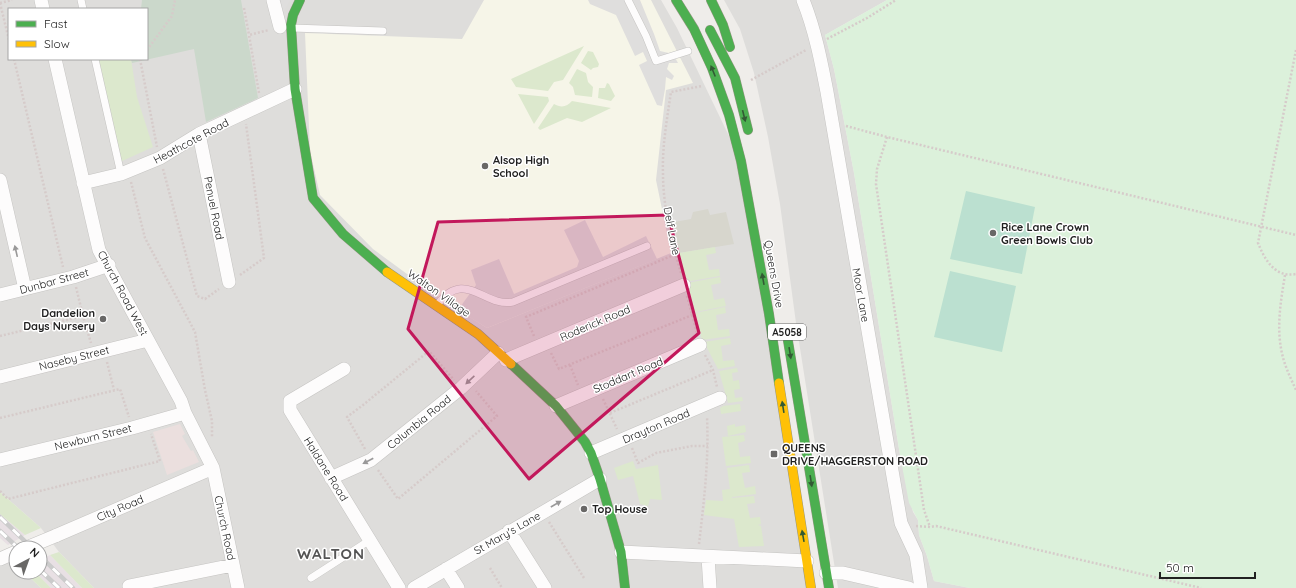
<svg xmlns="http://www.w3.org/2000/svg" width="1296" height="588" font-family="Quicksand,sans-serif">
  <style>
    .residential { fill: #dedddb; fill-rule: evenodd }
    .commercial { fill: #ebdfde }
    .industrial { fill: #e8e0e4 }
    .education { fill: #f6f5e8 }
    .construction { fill: #d7d6cd }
    .grass { fill: #dce8cd }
    .cemetery { fill: #cbd8cb }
    .park { fill: #dcf1db }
    .pitch { fill: #bbe0d0 }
    .parking { fill: #dfdedd }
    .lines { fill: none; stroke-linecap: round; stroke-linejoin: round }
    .lane-casing { stroke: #c5c4c2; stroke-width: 8 }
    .street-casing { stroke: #c5c4c2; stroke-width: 14 }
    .fast-casing { stroke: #969784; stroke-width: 10 }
    .slow-casing { stroke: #969784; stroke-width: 10 }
    .path { stroke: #d6cbca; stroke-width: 2.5; stroke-dasharray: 2 2; stroke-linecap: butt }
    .lane { stroke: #fdfcfc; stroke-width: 7 }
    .street { stroke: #fdfcfc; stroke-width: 13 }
    .fast { stroke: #4caf50; stroke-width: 9 }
    .slow { stroke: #ffc107; stroke-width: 9 }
    .rail-casing { stroke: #cbcbcb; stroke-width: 4.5 }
    .rail { stroke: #fff; stroke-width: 3; stroke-dasharray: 9; stroke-linecap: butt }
    .street-bridge-casing { stroke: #c5c4c2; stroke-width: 14; stroke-linecap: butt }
    .street-bridge { stroke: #fdfcfc; stroke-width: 13 }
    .oneway { fill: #325a34 }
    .oneway2 { fill: #9a9999 }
    .marked { fill: #c2185b; fill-opacity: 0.2; stroke: #c2185b; stroke-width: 3; stroke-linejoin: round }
    .poi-dot { fill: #696867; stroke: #fff; stroke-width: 1.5 }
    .labels { text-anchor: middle; stroke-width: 3; stroke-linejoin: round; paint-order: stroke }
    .shield { fill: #fff; stroke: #646464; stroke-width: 1 }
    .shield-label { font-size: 10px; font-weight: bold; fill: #212121 }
    .street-label { font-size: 11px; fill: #212121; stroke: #fff }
    .poi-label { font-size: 11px; font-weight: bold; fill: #212121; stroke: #fff; text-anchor: start }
    .district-label { font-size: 15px; font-weight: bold; letter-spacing: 1px; fill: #545454; stroke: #fff }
  </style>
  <rect width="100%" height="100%" fill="#efedea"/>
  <!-- residential -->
  <path class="residential" d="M0 0H661L677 28 741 161 811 588H94L59 552 41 528 0 492ZM9 9H147V59H9Z
    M724 0H887L825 35 834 69 854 173 900 455 913 512 918 520 919 535 927 556 934 581 970 588H838L796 323 780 204 768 137 754 73 740 29Z
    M0 553 16 565V572H24L41 588H0Z"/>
  <!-- commercial -->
  <path class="commercial" d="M180 424 185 434 182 436 191 451 193 450 199 462 167 475 153 432Z"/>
  <!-- industrial -->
  <path class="industrial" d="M0 514 25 535 8 545 0 538Z
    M50 555 82 588H51L35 572H40V560Z"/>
  <!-- education -->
  <path class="education" d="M484 0H651L693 83 666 90 656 180 671 253 487 328 437 296 373 249 320 195 310 151 305 33 462 39Z"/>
  <!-- construction -->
  <path class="construction" d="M708 209 710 215 726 212 734 244 679 253 674 222 691 219 693 212Z"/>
  <!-- grass -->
  <path class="grass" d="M584 46 563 80 554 82 548 91 516 87 511 79Z
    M588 51 593 52 599 64 598 67 593 68 591 70 581 63Z
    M97 59H131L137 97 153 147 120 162Z
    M577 69 586 73 588 82 593 87 592 97 575 95 573 87 569 83Z
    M607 83 609 84 615 96 611 101 598 98 599 88H605Z
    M518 94 548 97 549 101 534 124Z
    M572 101 611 108 582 122 567 118 540 130 538 128 554 104C561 108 567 107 572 101Z
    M715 247 716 253 706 255 709 270 719 269 720 276 685 282 679 253Z
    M720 277 721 283 711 285 714 300 724 298 726 306 695 312 687 283Z
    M725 307 726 313 716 315 718 330 729 329 730 336 702 340 695 313Z
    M730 338 731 344 721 346 723 361 734 360 735 366 718 369 704 342Z
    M737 368 738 372 732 373 733 381 739 380 740 389 734 390 735 398 742 397 743 401 728 403 719 371Z
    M740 404 741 411 721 414 720 408 723 406Z
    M735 424V427L745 425 746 432 728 436 727 426Z
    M744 435 745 441 738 443 740 457 750 456 751 463 726 466 722 437Z
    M633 461 636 469 658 465 662 500 650 499 648 506 640 504 633 476 618 480 614 468Z
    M749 465 750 472 742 473 745 488 755 486 756 494 732 497V498L754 496 755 503 747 504 750 518 760 517 761 524 758 525 761 526 764 546 739 547 734 519 704 515 706 500 723 501 722 490 730 489 727 468Z
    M0 492 41 528 25 535 0 514Z
    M59 552 94 588H82L50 555Z
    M24 572H35L51 588H41Z"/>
  <!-- cemetery -->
  <path class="cemetery" d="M142 0H241L258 98 206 122 194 49 132 63 131 59H147V9H141Z"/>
  <!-- park -->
  <path class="park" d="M887 0H1296V588H970L934 581 927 556 919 535 918 520 909 503 900 455 854 173 834 69 825 35Z"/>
  <!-- pitch -->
  <path class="pitch" d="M966 191 1035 207 1022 274 950 259Z
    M950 271 1016 286 1002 352 934 337Z"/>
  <!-- parking -->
  <path class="parking" d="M273 0H290L279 20Z
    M588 0H640L654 34 660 51 673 54 678 63H669L667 69 674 76 672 80 666 77 665 89 662 106 657 105 639 65 647 61 643 52 635 56 616 15 590 4Z
    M585 220 603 257 646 236 657 259 487 328 458 310 476 285 471 270 499 259 514 294 577 267 579 261 564 230Z"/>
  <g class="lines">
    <defs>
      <path id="lane" d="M81 0 83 9
        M628 0 646 36 656 61 688 51
        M292 28 383 31
        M95 59 121 174
        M437 305C465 267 484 308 513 302L647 246
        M311 578 370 540"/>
      <path id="street" d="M41 0 43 9
        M273 0 280 27
        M803 0C815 30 821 61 827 92L901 523 916 555 921 588
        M55 59 99 250 181 401 185 413 213 468 238 588
        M199 134 229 282
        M0 180 25 289
        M83 183 121 174 160 158 199 134 295 89
        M0 295 73 277 109 265
        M506 360 684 285
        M344 369 290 401V410L399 588
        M0 377 148 340
        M556 406 700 345
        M591 453 720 398
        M0 460 132 428 185 413
        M331 478 371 460 461 388 498 353
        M509 531 545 588
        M55 536 213 468
        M621 552 807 561
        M708 557 710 588
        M0 559 16 552
        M446 569 458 588
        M826 573H843L909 588
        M129 586 233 565
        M414 588 600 479"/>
      <path id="fast" d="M300 0 293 15 291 25 295 89 313 198 343 234 387 272
        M676 0 694 29 712 68 729 115 741 161 769 314 779 383
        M711 0 723 25 730 47
        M710 30 735 78 748 130
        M788 341 829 588
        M511 364 556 406 585 442 591 453 600 479 621 552 625 588"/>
      <path id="slow" d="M387 272 478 334 511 364
        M779 383 811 588"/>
    </defs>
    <!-- lane casing -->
    <use href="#lane" class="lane-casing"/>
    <!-- street casing -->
    <use href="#street" class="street-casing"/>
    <!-- fast casing -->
    <use href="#fast" class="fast-casing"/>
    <!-- slow casing -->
    <use href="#slow" class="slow-casing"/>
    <!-- path -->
    <path class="path" d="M0 3 9 40
      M0 3 12 0
      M244 8 249 35
      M827 39 867 18 896 0
      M147 50 172 16 175 0
      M1296 50 1258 243C1265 260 1275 278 1296 274
      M14 59 63 267
      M140 59 157 147
      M751 80 806 50
      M259 93 249 35 269 30
      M846 126 887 137 1296 235
      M887 137 877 169 876 184 924 510 930 527
      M163 169 197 296 205 299 219 289
      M131 182 145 238 195 332 205 390 212 421V437
      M681 273C672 242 663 207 663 174 662 147 667 119 671 92L702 86
      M240 275 264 258 246 124
      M1285 275C1280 305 1275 335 1285 364 1288 373 1292 381 1296 390
      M76 287 83 316
      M687 296 697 333
      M0 336 83 316 91 343
      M534 336 526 317 676 254
      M551 353 559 369 692 315
      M705 355 713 370 717 387
      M107 362 114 390
      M570 365 578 385
      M603 399 617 429
      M610 413 713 370
      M0 418 120 389 129 417
      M632 448 638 463 656 453 692 446H708
      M365 449 347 417 363 405 429 351 454 380
      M378 470 398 499 497 416 476 391
      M0 491 8 499 160 461 151 434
      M549 522 584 578
      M916 526 930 527 936 526 1201 588
      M699 544C704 501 709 460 707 417
      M490 568 502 588"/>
    <!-- lane -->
    <use href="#lane" class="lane"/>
    <!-- street -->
    <use href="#street" class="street"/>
    <!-- fast -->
    <use href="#fast" class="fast"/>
    <!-- slow -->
    <use href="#slow" class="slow"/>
    <defs>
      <path id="rail" d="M0 517 32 548
        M0 531 18 548
        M40 556 73 588
        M40 570 59 588"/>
    </defs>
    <!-- rail casing -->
    <use href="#rail" class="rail-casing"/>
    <!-- rail -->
    <use href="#rail" class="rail"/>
    <defs>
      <path id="street-bridge" d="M26 548 55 536"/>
    </defs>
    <!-- street-bridge casing -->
    <use href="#street-bridge" class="street-bridge-casing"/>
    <!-- street-bridge -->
    <use href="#street-bridge" class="street-bridge"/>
  </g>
  <!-- one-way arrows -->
  <defs><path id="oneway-solid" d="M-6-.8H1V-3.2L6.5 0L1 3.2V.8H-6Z"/></defs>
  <g class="oneway">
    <use href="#oneway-solid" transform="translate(713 71) rotate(-112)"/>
    <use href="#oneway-solid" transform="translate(744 116) rotate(76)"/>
    <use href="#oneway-solid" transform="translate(763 279) rotate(-100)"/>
    <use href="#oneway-solid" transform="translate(790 353) rotate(81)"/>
    <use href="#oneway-solid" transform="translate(783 407) rotate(-99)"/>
    <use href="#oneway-solid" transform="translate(811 481) rotate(81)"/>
    <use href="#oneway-solid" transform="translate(803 536) rotate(-100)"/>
  </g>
  <g class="oneway2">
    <use href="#oneway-solid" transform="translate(16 251) rotate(-103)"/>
    <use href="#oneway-solid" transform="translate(470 380) rotate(137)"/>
    <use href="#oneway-solid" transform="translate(368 461) rotate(152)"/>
    <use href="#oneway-solid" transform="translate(556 504) rotate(-30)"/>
  </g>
  <!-- marked area -->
  <path class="marked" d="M668 215 699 333 529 479 408 329 438 222Z"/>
  <!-- markers -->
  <g class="poi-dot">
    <circle cx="485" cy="166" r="4"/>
    <circle cx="993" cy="233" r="4"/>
    <circle cx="103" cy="319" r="4"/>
    <rect x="770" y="450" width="8" height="8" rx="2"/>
    <circle cx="584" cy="509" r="4"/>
  </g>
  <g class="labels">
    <!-- shield labels -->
    <rect class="shield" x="768" y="324" width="38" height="16" rx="3"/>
    <g class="shield-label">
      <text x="787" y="336">A5058</text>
    </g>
    <!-- street labels -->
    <g class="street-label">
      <text transform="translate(191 141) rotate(-28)" y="4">Heathcote Road</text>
      <text transform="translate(214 208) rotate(79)" y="4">Penuel Road</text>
      <text transform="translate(672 231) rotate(79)" y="4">Delf Lane</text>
      <text transform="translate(774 274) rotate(80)" y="4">Queens Drive</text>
      <text transform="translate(54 281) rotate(-15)" y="4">Dunbar Street</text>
      <text transform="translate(123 293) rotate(62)" y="4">Church Road West</text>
      <text transform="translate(439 293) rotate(35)" y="4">Walton Village</text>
      <text transform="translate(861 295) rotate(80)" y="4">Moor Lane</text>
      <text transform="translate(595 323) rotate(-23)" y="4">Roderick Road</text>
      <text transform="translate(74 358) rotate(-14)" y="4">Naseby Street</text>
      <text transform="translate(628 375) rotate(-23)" y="4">Stoddart Road</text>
      <text transform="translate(419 422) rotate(-39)" y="4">Columbia Road</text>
      <text transform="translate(656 426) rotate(-23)" y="4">Drayton Road</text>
      <text transform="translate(93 437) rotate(-14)" y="4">Newburn Street</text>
      <text transform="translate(326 469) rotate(58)" y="4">Haldane Road</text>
      <text transform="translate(120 508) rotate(-23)" y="4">City Road</text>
      <text transform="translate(225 528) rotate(78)" y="4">Church Road</text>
      <text transform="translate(507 533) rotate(-30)" y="4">St Mary's Lane</text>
    </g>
    <!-- poi labels -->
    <g class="poi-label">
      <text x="493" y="164">Alsop High<tspan x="493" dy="13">School</tspan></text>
      <text x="1001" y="231">Rice Lane Crown<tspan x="1001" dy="13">Green Bowls Club</tspan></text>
      <text x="95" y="317" text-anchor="end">Dandelion<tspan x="95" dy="13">Days Nursery</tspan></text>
      <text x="782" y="452">QUEENS<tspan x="782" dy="13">DRIVE/HAGGERSTON ROAD</tspan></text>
      <text x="592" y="513">Top House</text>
    </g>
    <!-- district labels -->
    <g class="district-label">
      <text x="331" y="559">WALTON</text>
    </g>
  </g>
  <!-- legend -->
  <rect x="8" y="8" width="140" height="52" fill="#ffffff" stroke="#a6a6a6"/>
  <rect x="16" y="21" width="20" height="6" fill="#4caf50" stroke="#a6a6a6"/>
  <text x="44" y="28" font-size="12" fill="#212121">Fast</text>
  <rect x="16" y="41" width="20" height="6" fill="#ffc107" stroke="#a6a6a6"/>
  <text x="44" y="48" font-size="12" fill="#212121">Slow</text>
  <!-- north arrow -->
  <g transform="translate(28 560) rotate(41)"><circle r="19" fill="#ffffff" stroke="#a6a6a6"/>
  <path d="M0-3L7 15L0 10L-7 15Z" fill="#696867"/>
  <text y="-6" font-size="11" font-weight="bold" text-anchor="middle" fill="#212121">N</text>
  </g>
  <!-- scale -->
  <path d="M1160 572v6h95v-6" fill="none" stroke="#212121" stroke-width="2"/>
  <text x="1166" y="572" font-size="12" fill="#212121" stroke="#ffffff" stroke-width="3" paint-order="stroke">50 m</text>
</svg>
